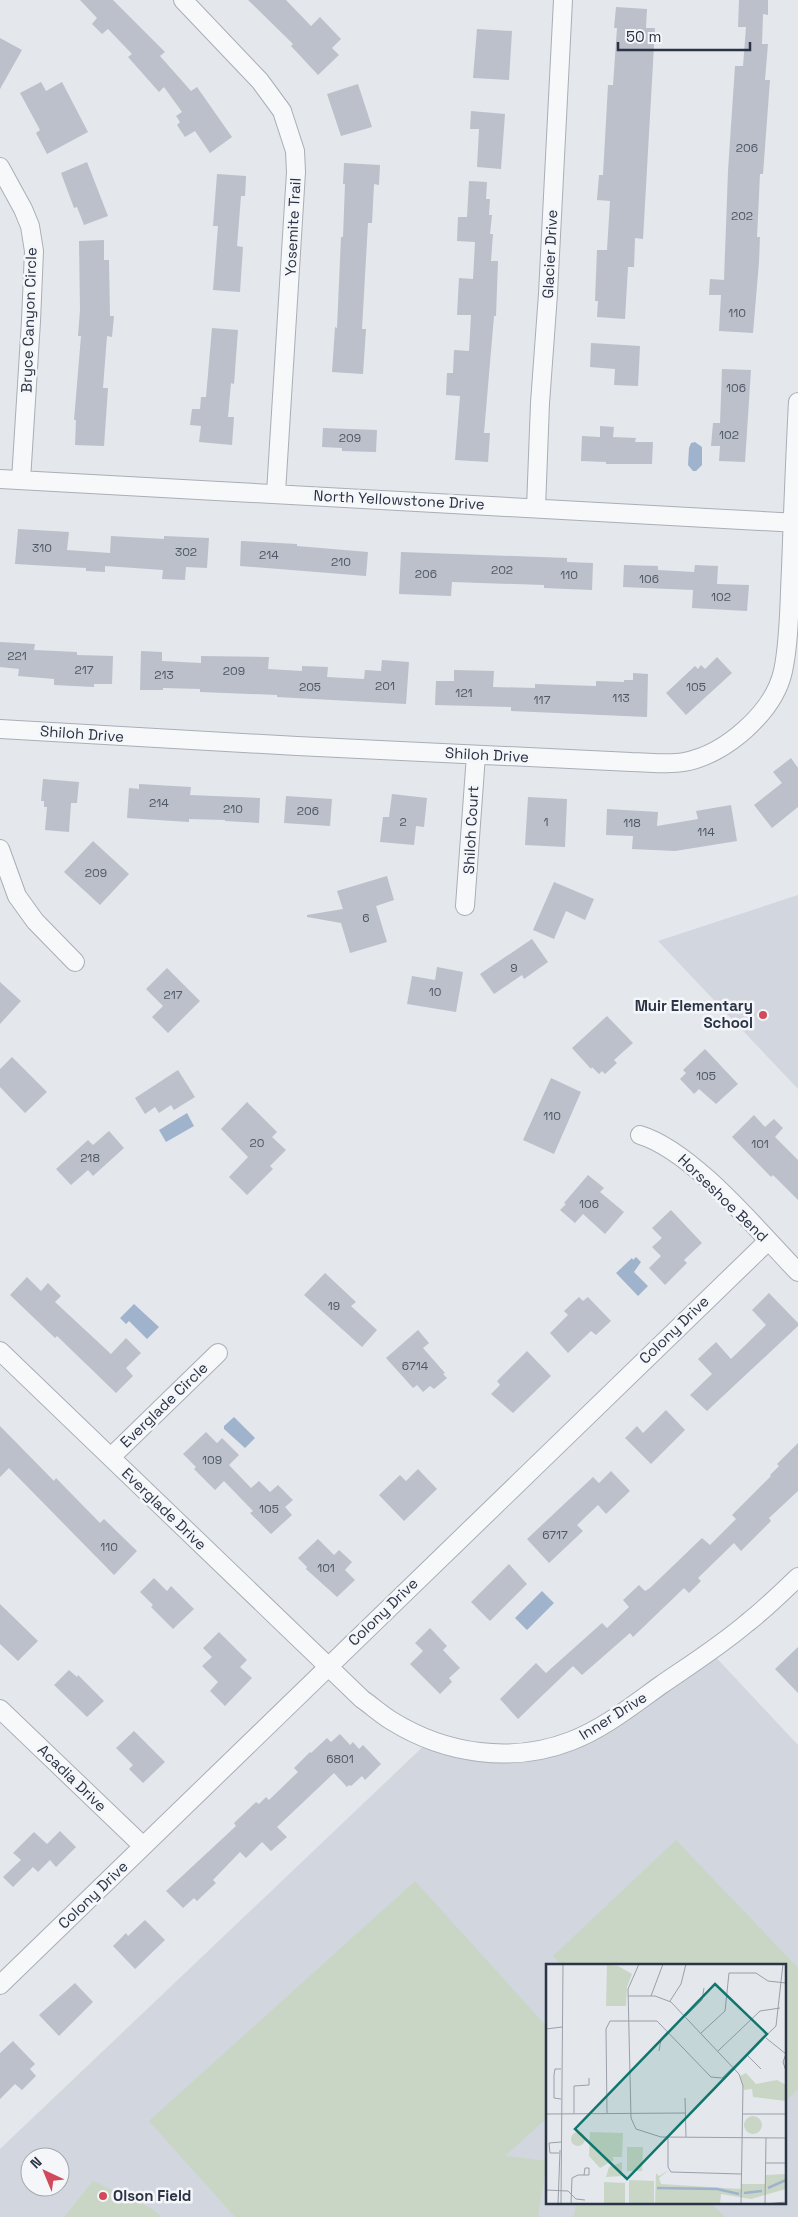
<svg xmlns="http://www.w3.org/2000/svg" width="798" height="2217" font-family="'Space Grotesk',sans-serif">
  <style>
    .built { fill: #d2d6de; fill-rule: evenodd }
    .green { fill: #c9d6c5 }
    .water { fill: #9fb4cc }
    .building { fill: #bbc0ca }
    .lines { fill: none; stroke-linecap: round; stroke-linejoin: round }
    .minor-casing { stroke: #a9aeb7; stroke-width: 20 }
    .minor { stroke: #f7f8fa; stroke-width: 18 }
    .poi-dot { fill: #d1495b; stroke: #f4f6f9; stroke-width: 2 }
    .labels { text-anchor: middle; stroke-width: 5; stroke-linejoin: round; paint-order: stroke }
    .number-label { font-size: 12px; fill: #4f5766 }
    .street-label { font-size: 15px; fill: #2b3445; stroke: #f4f6f9 }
    .poi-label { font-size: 15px; font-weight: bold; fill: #2b3445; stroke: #f4f6f9; text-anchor: end }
    .inset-river { fill: none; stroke: #9fb4cc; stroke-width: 2.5 }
    .inset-road { fill: none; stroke: #9a9fa9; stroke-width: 1 }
    .view { fill: #0f766e; fill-opacity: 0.15; stroke: #0f766e; stroke-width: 2.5 }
    .inset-edge { fill: none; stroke: #2b3445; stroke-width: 2.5 }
  </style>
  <rect width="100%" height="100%" fill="#e4e7ec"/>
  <!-- built -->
  <path class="built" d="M798 895V1089L658 941Z
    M710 1651 798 1745V2217H0V2149L430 1740 548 1749ZM547 1966H784V2203H547ZM30 2157H60V2187H30Z"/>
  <!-- green -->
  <path class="green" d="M676 1840 798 1968V2089L784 2103V1966H562L553 1956Z
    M415 1881 547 2027V2118L505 2156 547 2161 538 2217H235L149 2121Z
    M93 2181 154 2210 161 2217H64Z
    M576 2203H711L725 2217H574Z"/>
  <!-- water -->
  <path class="water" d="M695 442 702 447V465L696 471H693L688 465 689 448 691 443Z
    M187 1113 194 1126 166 1142 159 1130Z
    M636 1257 641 1262 634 1272 648 1286 638 1296 616 1273 632 1258 633 1260Z
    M134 1304 159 1327 147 1339 129 1321 126 1324 120 1318Z
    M234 1417 255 1438 245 1448 224 1429V1426Z
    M542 1591 554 1603 527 1630 515 1618Z"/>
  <!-- building -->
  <path class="building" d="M80 0H113L165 52 160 56 191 91 197 87 232 137 210 153 195 131 185 137 177 125 180 122 176 116 182 112 164 87 159 92 128 57 132 54 108 29 102 34 92 24 97 18Z
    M248 0H286L311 26 320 17 341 39 332 48 339 55 318 75 291 46 293 44Z
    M739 0H768V15L763 14 762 44H768L765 80H770L763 174H760L757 237H760L759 262 753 333 719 331 721 295H709L710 279 724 280 728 171 735 66H743L746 27H738Z
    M616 7 647 9 646 28H655L643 239 635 238 634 267H628L625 319 597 317 598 301H595L597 250H607L610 201 597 200 599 175H603L608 85H613L617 28H614Z
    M477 29 512 31 509 80 473 78Z
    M0 38 22 50 0 89Z
    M41 82 46 91 62 82 88 132 47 154 36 133 40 130 20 93Z
    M358 84 372 127 341 136 327 94Z
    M471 111 505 114 501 169 477 167 479 129H470Z
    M87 162 108 216 84 225 77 207 74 208 61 173Z
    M344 163 380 165 379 185 374 184 372 223H368L362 329H366L363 374 332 372 335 327 337 328 341 237H343L345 184H343Z
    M217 174 246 176 245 196H241L237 246 243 247 240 292 213 290 218 226H213Z
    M469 181 487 182 486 199H490L489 215H492L490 234H493L491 261H498L496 316H494L484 433H490L488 462 455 460 460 396 446 395 447 373H453L454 350 469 351 471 315H457L459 278 473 279 475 242 457 241 458 217H467Z
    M104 240V260H109L110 316H114L112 337 107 336 103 388H108L104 446 75 445 76 420H74L81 336H78L80 310 79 241Z
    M212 328 238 330 234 384 231 383 228 417H234L232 445 199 442 201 426 190 425 192 409H200L201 397H206Z
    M591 343 640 346 638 386 614 385 615 369 590 367Z
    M722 369 751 370 745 462 719 461 720 446H711L713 423H720Z
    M600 426 614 427 613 437 636 438 635 442H653L652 464H606V462L581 461 582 436 600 437Z
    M323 428 377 430 376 452 342 451V448L322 447Z
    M18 529 69 532 67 550 110 553 111 536 164 539V536L209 538 207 568 186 567 185 580 162 579 163 570 105 566V572L86 571V568L15 564Z
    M241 541 297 544V546L368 552 366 576 240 566Z
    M401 552 567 558V562L593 563 592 590 544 588V585L452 582 451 596 399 594Z
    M624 565 658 566V570L694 572 695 565 718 566 717 584 749 585 747 611 692 608 693 590 623 587Z
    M0 642 35 644 34 650 77 652V655L113 656 112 684H94V687L54 685V679L18 676 19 669 0 667Z
    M141 651 162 652V661L201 663V656L269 657 268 669 302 671V666L328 667 327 677 364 679 365 670 381 671 382 660 409 662 406 704 277 697V695L200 692V689L163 688V690H140Z
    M717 657 732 673 686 715 666 693 695 666 698 669 701 665 705 669Z
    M454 670 494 671 493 687 535 688V684L596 686V681L624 682V680H633V673L648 674 647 717 511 711V707L435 705 436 681H454Z
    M791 758 798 768V807L772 828 754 805 782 783 773 772Z
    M43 779 79 782 77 803H71L69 832 45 830 47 807H44V801H41Z
    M139 784 191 787 190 795 260 798 259 823 225 821V820L189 819V822L127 818 129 788 139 789Z
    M392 794 427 798 424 827 416 826 414 845 380 842 383 817H389Z
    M286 796 332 799 330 826 284 823Z
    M528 797 567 799 565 847 525 845Z
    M731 805 737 841 675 851 632 849 633 836 606 835 607 809 658 812 657 826 698 819 696 811Z
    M93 841 129 874 100 905 64 872Z
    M387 876 394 900 376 906 387 942 350 953 341 923 307 917V915L343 909 337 891Z
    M554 882 594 899 585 920 566 911 554 939 533 930Z
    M532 939 548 962 524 979 522 975 494 994 480 974Z
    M437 967 463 972 456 1012 407 1004 412 976 435 980Z
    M167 968 200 1001 168 1033 152 1017 163 1006 146 989Z
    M0 982 21 1001 0 1024Z
    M607 1016 633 1043 614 1060 617 1063 605 1074 602 1071 599 1074 592 1067 591 1069 572 1048Z
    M705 1049 738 1084 716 1104 699 1089 694 1094 680 1079 686 1073 683 1070Z
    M12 1057 47 1092 25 1113 0 1087V1069Z
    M178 1070 195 1097 174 1110 171 1105 159 1113 155 1107 145 1114 135 1098Z
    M551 1078 581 1092 554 1154 523 1140Z
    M247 1102 277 1132 272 1137 286 1150 270 1166 273 1169 247 1195 229 1177 248 1157 221 1129Z
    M754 1115 765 1127 774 1119 783 1128 775 1137 798 1160V1200L773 1175 771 1177 732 1137Z
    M109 1131 124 1148 93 1176 88 1170 71 1185 56 1169 88 1140 93 1145Z
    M588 1175 604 1188 600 1192 624 1212 605 1234 583 1214 575 1223 560 1210 566 1204 564 1203Z
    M671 1210 702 1243 684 1260 687 1263 665 1285 649 1268 661 1256 652 1247 662 1238 652 1228Z
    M325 1273 356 1302 351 1306 377 1330 362 1347 304 1295Z
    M27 1277 41 1291 48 1283 61 1296 55 1302 111 1354 126 1338 141 1353 126 1368 133 1376 116 1393 57 1336 55 1338 10 1295Z
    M769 1293 798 1323V1326L707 1411 690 1395 712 1374 698 1359 716 1342 731 1359 766 1325 752 1310Z
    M579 1297 583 1301 588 1297 611 1321 596 1335 591 1331 568 1353 550 1333 568 1315 564 1311Z
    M418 1330 429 1343 423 1348 445 1373 443 1374 447 1378 434 1389 430 1386 423 1392 417 1385 413 1388 386 1358Z
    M527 1351 551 1376 513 1413 491 1394 500 1385 497 1381Z
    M666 1410 685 1430 651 1464 625 1438 637 1426 643 1433Z
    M0 1426 54 1481 56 1478 100 1523 104 1519 137 1551 114 1575 9 1468 0 1477Z
    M206 1432 217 1443 222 1438 239 1455 229 1465 251 1488 259 1481 270 1492 278 1485 293 1500 285 1507 292 1515 271 1534 250 1513 253 1511 224 1481 215 1490 194 1469 196 1467 183 1454Z
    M798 1443V1491L769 1518 771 1521 741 1551 734 1543 698 1578 701 1581 689 1593 684 1588 633 1637 630 1633 582 1675 573 1666 518 1719 500 1699 536 1663 546 1673 602 1623 607 1628 629 1607 623 1600 639 1585 645 1591 650 1588 702 1538 710 1545 736 1519 732 1515 771 1476 770 1475 779 1466 777 1464Z
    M418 1469 437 1489 404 1521 379 1495 400 1475 406 1481Z
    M611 1471 630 1491 606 1514 598 1505 577 1525 583 1531 549 1563 527 1539 593 1477 599 1483Z
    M318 1539 334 1555 339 1550 352 1562 345 1570 355 1580 337 1597 306 1569 307 1567 298 1558Z
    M509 1564 527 1584 490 1621 471 1602Z
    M154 1578 167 1591 171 1586 194 1609 173 1629 151 1607 153 1605 140 1592Z
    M0 1604 38 1641 18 1661 0 1644Z
    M430 1628 447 1646 443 1650 460 1668 449 1678 452 1682 440 1694 410 1664 423 1651 415 1643Z
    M219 1632 247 1660 240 1667 252 1678 225 1706 210 1691 218 1682 202 1666 212 1657 203 1648Z
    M798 1647V1693L775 1669Z
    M69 1670 77 1677 78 1675 104 1701 87 1717 54 1685Z
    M134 1731 165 1762 143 1783 129 1769 133 1765 116 1748Z
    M340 1734 350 1745 353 1742 359 1749 363 1745 381 1764 365 1780 362 1776 351 1786 349 1785 347 1787 334 1773 277 1827 287 1837 271 1851 262 1842 246 1858 240 1852 213 1880 216 1883 197 1901 194 1898 183 1908 166 1891 236 1826 234 1823 256 1802 259 1804 266 1797 269 1800 298 1772 294 1768 310 1752 311 1753 327 1738 331 1742Z
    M60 1831 76 1847 56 1867 50 1860 38 1872 33 1867 13 1887 3 1877 21 1860 13 1853 34 1832 47 1844Z
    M145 1920 165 1940 135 1969 113 1946 126 1933 128 1936Z
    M75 1983 93 2002 59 2036 39 2015Z
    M13 2041 35 2064 30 2069 36 2076 22 2090 15 2084 0 2099V2053Z"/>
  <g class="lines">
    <defs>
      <path id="minor" d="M183 0 260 81 282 111 295 151 296 172 276 493
        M0 167 23 209 30 226 34 251 31 321 21 480
        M0 479 798 523
        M536 508 540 403 548 294 563 0
        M0 729 297 746 631 762C648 762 668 765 684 762 725 755 774 712 783 671 790 638 789 602 791 569 793 513 795 457 798 402
        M0 849 17 896 35 921 75 962
        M465 906 476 755
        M640 1135C693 1151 759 1232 798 1272
        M0 1351 362 1699C372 1706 382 1715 392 1721 445 1754 512 1764 571 1741 603 1729 633 1705 661 1685 690 1665 720 1646 747 1623 765 1609 781 1593 798 1577
        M111 1457 218 1353
        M0 1709 143 1846
        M0 1985 768 1241"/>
    </defs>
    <!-- minor casing -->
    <use href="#minor" class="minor-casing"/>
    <!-- minor -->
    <use href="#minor" class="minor"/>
  </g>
  <!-- markers -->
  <g class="poi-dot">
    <circle cx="763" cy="1015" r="5"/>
    <circle cx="103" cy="2196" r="5"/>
  </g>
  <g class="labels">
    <!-- number labels -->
    <g class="number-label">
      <text x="747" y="152">206</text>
      <text x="742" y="220">202</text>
      <text x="737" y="317">110</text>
      <text x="736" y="392">106</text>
      <text x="729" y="439">102</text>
      <text x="350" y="442">209</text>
      <text x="42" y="552">310</text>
      <text x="186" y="556">302</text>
      <text x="269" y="559">214</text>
      <text x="341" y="566">210</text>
      <text x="502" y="574">202</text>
      <text x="426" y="578">206</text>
      <text x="569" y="579">110</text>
      <text x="649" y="583">106</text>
      <text x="721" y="601">102</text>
      <text x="17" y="660">221</text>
      <text x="84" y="674">217</text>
      <text x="234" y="675">209</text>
      <text x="164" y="679">213</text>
      <text x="385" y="690">201</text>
      <text x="310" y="691">205</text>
      <text x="696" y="691">105</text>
      <text x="464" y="697">121</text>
      <text x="621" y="702">113</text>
      <text x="542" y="704">117</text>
      <text x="159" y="807">214</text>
      <text x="233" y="813">210</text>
      <text x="308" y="815">206</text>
      <text x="403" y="826">2</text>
      <text x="546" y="826">1</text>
      <text x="632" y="827">118</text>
      <text x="706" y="836">114</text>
      <text x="96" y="877">209</text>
      <text x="366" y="922">6</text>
      <text x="514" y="972">9</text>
      <text x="435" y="996">10</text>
      <text x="173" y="999">217</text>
      <text x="706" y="1080">105</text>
      <text x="552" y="1120">110</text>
      <text x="257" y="1147">20</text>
      <text x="760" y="1148">101</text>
      <text x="90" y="1162">218</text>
      <text x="589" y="1208">106</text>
      <text x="334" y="1310">19</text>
      <text x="415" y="1370">6714</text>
      <text x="212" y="1464">109</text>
      <text x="269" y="1513">105</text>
      <text x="555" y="1539">6717</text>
      <text x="109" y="1551">110</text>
      <text x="326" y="1572">101</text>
      <text x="340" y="1763">6801</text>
    </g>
    <!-- street labels -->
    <g class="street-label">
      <text transform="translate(293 227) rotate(-87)" y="5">Yosemite Trail</text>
      <text transform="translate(550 254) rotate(-87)" y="5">Glacier Drive</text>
      <text transform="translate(29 320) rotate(-88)" y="5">Bryce Canyon Circle</text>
      <text transform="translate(399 500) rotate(3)" y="5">North Yellowstone Drive</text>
      <text transform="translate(82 734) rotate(4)" y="5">Shiloh Drive</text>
      <text transform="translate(487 755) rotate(3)" y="5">Shiloh Drive</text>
      <text transform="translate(471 830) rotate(-87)" y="5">Shiloh Court</text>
      <text transform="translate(723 1198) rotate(44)" y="5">Horseshoe Bend</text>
      <text transform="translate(674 1330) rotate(-44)" y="5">Colony Drive</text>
      <text transform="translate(164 1405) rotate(-44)" y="5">Everglade Circle</text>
      <text transform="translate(164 1509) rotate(44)" y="5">Everglade Drive</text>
      <text transform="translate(383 1612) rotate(-44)" y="5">Colony Drive</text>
      <text transform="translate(613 1716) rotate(-32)" y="5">Inner Drive</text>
      <text transform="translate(72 1778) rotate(44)" y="5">Acadia Drive</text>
      <text transform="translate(93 1895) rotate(-44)" y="5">Colony Drive</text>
    </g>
    <!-- poi labels -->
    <g class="poi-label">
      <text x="753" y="1011">Muir Elementary<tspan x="753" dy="17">School</tspan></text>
      <text x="113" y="2201" text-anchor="start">Olson Field</text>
    </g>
  </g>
  <!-- overview -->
  <g transform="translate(546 1964)">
    <rect width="240" height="240" fill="#e4e7ec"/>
    <path d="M61 1 72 2 86 10 81 23 80 42H60ZM200 109 210 120 231 116 240 121V137L207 133 206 125 198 126 194 112ZM198 161a9 9 0 1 1 18 0a9 9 0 1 1-18 0ZM44 168 77 169 76 193H66L68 196 54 204 43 192ZM25 175a7 7 0 1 1 14 0a7 7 0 1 1-14 0ZM81 183H97L96 207H81ZM76 198V212L60 213 63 203ZM123 206 113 214 115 220 195 225V220H219L220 211 240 210V225L205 235 175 230 174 240H109L110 209 113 212ZM83 216 108 217V240H83ZM58 218 79 219V240H58Z" fill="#c9d6c5"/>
    <path class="inset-river" d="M111 224 171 225 193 230M222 224 240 216M198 229 216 227"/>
    <path class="inset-road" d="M93 0 82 25 85 154 90 165 115 173 240 174M82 32H109L125 38 193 110 197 122 195 240M105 32 117 0M124 37 135 20 140 0M140 52 156 36 158 24M0 65 16 63M155 69 179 47 183 9H210L222 17 240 19M220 74 240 90M113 87 115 75 122 67M172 87 214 47 234 44M240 90 237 98 240 107M201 91 215 105M15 105H9L8 111V134L15 135M139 134 140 173M28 149V122L43 121V114M61 149 60 65 64 57H111L165 113 176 114 230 62 237 0M0 150 140 149M197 150H240M122 173V203L125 208 195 210M220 174 219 240 240 238M13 189H4L3 179 15 178M220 199H240M0 226 22 227 30 235 39 236M12 240 14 186M15 240 17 0M25 240 26 214 32 211H43V204H39L38 211"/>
    <path class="view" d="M169 20 221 70 81 215 29 165Z"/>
    <rect width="240" height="240" class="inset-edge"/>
  </g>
  <!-- north arrow -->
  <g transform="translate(45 2172) rotate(316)"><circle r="24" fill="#f4f6f9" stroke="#a4a8b1"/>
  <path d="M0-4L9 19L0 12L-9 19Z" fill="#d1495b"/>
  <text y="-8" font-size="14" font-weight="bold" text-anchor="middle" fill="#2b3445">N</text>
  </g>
  <!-- scale -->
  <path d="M618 42v8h132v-8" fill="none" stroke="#2b3445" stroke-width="2.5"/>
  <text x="626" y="42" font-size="15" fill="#2b3445" stroke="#f4f6f9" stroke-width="4" paint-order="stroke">50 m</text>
</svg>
